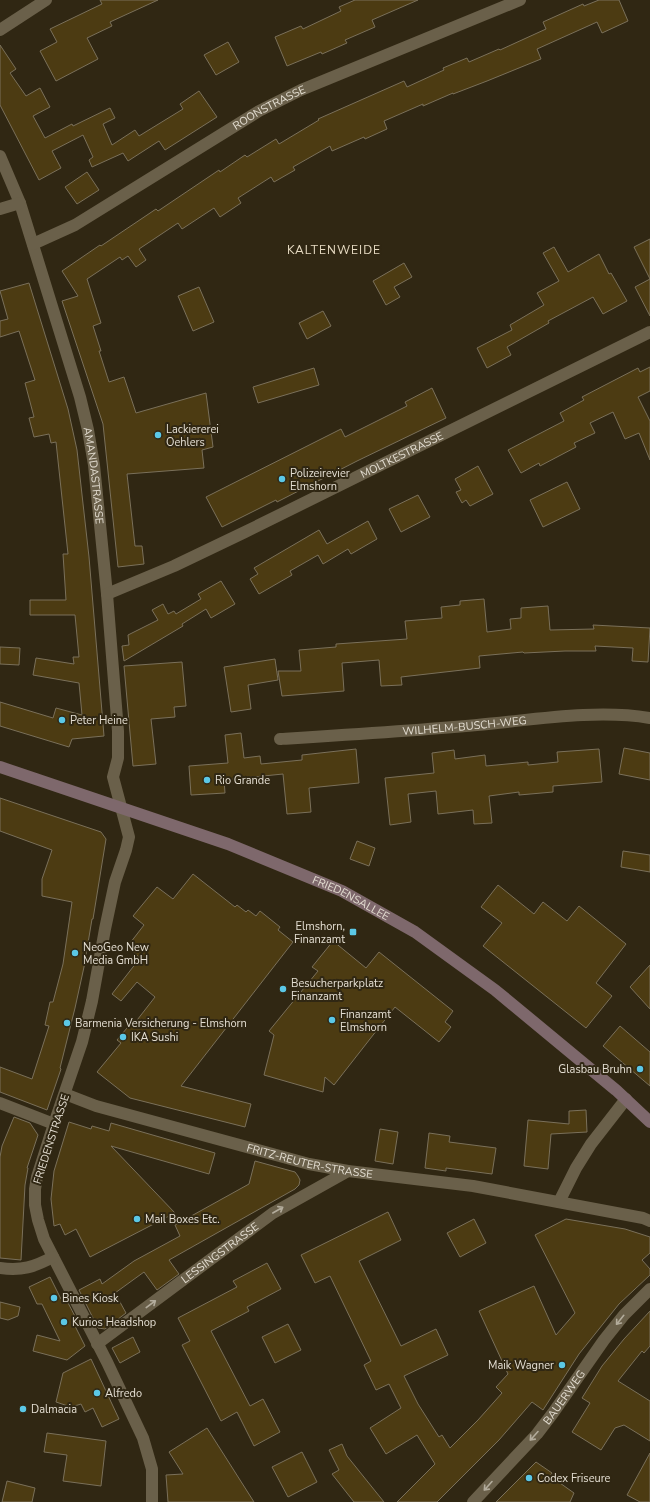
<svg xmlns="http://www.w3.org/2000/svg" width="650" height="1502" font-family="'Nunito Sans',sans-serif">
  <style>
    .building { fill: #4c3b12; stroke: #7a705a }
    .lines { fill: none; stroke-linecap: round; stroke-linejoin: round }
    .street { stroke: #6a604a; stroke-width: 12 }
    .secondary { stroke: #7e686c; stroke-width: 12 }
    .oneway { stroke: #b3ac9c }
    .poi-dot { fill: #5bc8e6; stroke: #302713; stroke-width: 1.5 }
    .labels { text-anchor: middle; stroke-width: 4; stroke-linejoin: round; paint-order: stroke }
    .street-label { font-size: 11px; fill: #e4ded2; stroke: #302713 }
    .poi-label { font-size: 11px; fill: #e4ded2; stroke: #302713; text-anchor: start }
    .neighbourhood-label { font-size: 12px; letter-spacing: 1px; fill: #e7dbc3; stroke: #302713 }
  </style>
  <rect width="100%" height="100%" fill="#302713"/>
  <!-- building -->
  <path class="building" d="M100 0H158L123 16 110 22 112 26 87 38 98 59 56 81 40 51 57 42 50 29 102 4Z
    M355 0H418L372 20 375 27 345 40 347 43 322 54 321 52 287 66 275 37 301 26 303 29 341 11 339 7Z
    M599 0H619L628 21 602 33 597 22 537 49 541 59 487 81 453 94V93L423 106V104L384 121 387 129 365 139 364 137 332 151 330 146 293 167 295 170 274 182 271 177 238 198 241 203 220 217 214 208 182 229 178 223 139 249 146 260 136 267 128 256 122 260 120 257 87 279 101 323 93 326 101 351H99L109 382 124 377 136 413 206 393 213 447 202 450 204 468 127 474 135 546H142L144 564 118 567 103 424 62 301 78 296 62 271 100 245 101 246 156 209 158 211 219 170 220 172 245 155 247 157 276 139 279 144 319 120 318 119 404 81 407 87 444 70 443 68 467 58 469 62 499 49 500 50 546 29 543 22 583 4 584 6Z
    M228 42 239 62 216 75 204 55Z
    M0 45 16 69 10 73 26 96 40 88 50 107 33 116 45 138 72 124 73 126 110 108 115 118 103 124 112 145 135 130 139 136 183 109 180 104 199 91 217 117 165 150 159 141 128 161 123 153 92 167 89 160 93 157 83 135 52 151 61 168 39 180 0 105Z
    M87 172 99 190 77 204 65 187Z
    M650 239V316L635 287 650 279 634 247Z
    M554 247 568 272 599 254 609 274 611 273 627 301 603 314 593 297 548 321 549 323 507 347 511 355 487 368 477 348 512 330 510 325 544 305 537 293 559 281 543 253Z
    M404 263 412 277 394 287 400 297 386 305 373 281Z
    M29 283 68 409 77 450 89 557 104 736 72 739 69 747 0 726V702L53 718 56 708 82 715 79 683 33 675 36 658 74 664 73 657H79L75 615H30V600H66L63 554H68L56 442 51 443 49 434 34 437 29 418 34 417 25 383 35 380 19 331 0 337V321L8 319 0 291Z
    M199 287 214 322 193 331 178 296Z
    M323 311 331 326 307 339 299 323Z
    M650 367V391L638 397 650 421V460L639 433 625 439 613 412 590 423 595 433 574 443 576 447 540 466 539 463 521 473 508 450 564 421 560 413 584 400 582 397 638 368 640 372Z
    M314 368 319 385 258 403 253 387Z
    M432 388 446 418 357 461 277 502 276 500 222 527 206 497 341 429 345 437 407 406 405 402Z
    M478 466 493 494 470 506 466 500 462 503 456 492 461 490 455 479Z
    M567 482 580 509 543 527 530 500Z
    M418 495 430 517 401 532 389 509Z
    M368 521 377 539 351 554 348 549 323 564 318 555 290 571 292 575 259 594 250 579 258 574 254 568 319 530 327 544Z
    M221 581 235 604 211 618 206 609 182 624 183 626 124 661 122 646 129 645 128 635 158 620 152 610 163 604 168 614 174 611 176 614 201 599 198 594Z
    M484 599 487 632 511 629 510 619 521 618V608L548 606 550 630 594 629 593 625 650 628 648 662 632 661 633 648 595 646 596 651H565L524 653 523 652 479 656 480 668 401 677 402 685 381 686 379 660 342 663 344 691 282 696 278 671H301L299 650 336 647V644L407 639 405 621 442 618 441 607 460 605V601Z
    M0 647 20 648 19 665 0 664Z
    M275 659 278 680 248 685 251 709 231 712 224 667Z
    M182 662 186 706 174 707 175 717 151 719 156 764 133 766 124 666Z
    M241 733 244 758 260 756 261 764 302 760V755L356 749 359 783 309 788 311 812 287 814 283 774 224 780 225 793 191 795 189 766 228 763 225 735Z
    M624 748 650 753V780L619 774Z
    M599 749 602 782 553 786V792L519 795V792L489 796 492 823 474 824 473 810 438 814 436 791 408 794 411 822 390 825 385 778 434 773 432 753 454 750 455 759 485 755 486 766 528 762V765L558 762 557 752Z
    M0 798 101 832 106 839 93 919H92L84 967 75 1008 60 1068 61 1069 47 1110 0 1092V1067L32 1079 49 1026 45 1025 50 1002H53L63 964 72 902 42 896V879L52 850 0 831Z
    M357 841 375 848 369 866 350 859Z
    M623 851 650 855V872L621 867Z
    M193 874 235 907 237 905 246 912 248 910 256 916 260 911 280 927 278 930 293 942 181 1086 251 1104 245 1127 130 1098 97 1072 121 1043 117 1040 132 1022 134 1024 155 997 137 982 121 1001 112 994 140 958 127 947 144 925 133 916 157 887 173 899Z
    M498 885 534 914 543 902 567 921 579 906 626 944 596 983 612 996 586 1028 483 946 502 923 481 907Z
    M333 941 366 968 379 952 453 1011 445 1022 451 1027 439 1042 395 1007 334 1085 325 1077 323 1092 264 1075 274 1035 269 1031 318 971 312 967Z
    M650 965V1009L630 987Z
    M620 1026 650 1052V1086L603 1046Z
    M586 1110 587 1132 551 1134 548 1169 524 1166 528 1120 569 1124V1111Z
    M14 1117 30 1123 38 1135 27 1168H28L25 1185 21 1260 0 1258V1157L2 1146Z
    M69 1122 91 1129 92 1126 109 1131 111 1123 215 1153 209 1174 111 1146 175 1213 90 1257 76 1229 65 1235 60 1224 54 1226 51 1199 54 1171Z
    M380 1129 398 1132 393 1164 375 1161Z
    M429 1133 450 1136 449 1142 496 1148 492 1174 446 1168V1171L425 1168Z
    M255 1161 295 1172 298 1176 300 1180 299 1185 295 1189 169 1260 179 1274 157 1290 144 1272 115 1293 126 1313 105 1329 98 1328 79 1290 100 1279 102 1284 134 1261 180 1236 175 1225 249 1184Z
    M388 1212 401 1240 359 1261 401 1346 436 1329 448 1355 404 1376 418 1404 439 1437 442 1435 450 1448 478 1420 502 1393 496 1387 508 1374 479 1311 534 1286 556 1335 575 1313 535 1235 566 1219 625 1229 650 1237V1253L642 1260 650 1269V1275L619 1304 579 1354 543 1410 532 1402 499 1440 437 1502H397L435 1464 417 1435 386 1454 370 1428 401 1408 389 1384 376 1390 364 1365 371 1361 330 1276 315 1283 301 1255Z
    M474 1219 486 1243 460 1257 447 1233Z
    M267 1263 281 1289 247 1307 249 1311 211 1331 250 1406 263 1399 280 1432 254 1446 237 1412 221 1421 182 1345 190 1341 178 1318 237 1287 233 1281Z
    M50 1277 61 1299 65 1297 80 1326H75L85 1346 67 1360 33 1351 37 1335 60 1341 42 1304H37L29 1287Z
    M0 1302 20 1307 18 1316 8 1320 0 1318Z
    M650 1311V1346L644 1353 642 1351 618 1381 650 1401V1441L624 1425 615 1428 601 1450 572 1432 590 1403 582 1398 602 1366 624 1339Z
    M288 1324 301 1350 275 1363 262 1337Z
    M133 1337 140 1352 120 1363 112 1348Z
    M91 1359 119 1419 102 1427 93 1408 85 1412 81 1404 71 1407 56 1402 63 1373Z
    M207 1428 254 1502H168L166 1475 183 1474 169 1452Z
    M47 1433 106 1441 101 1486 63 1481 67 1455 44 1452Z
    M342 1444 347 1456 384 1502H354L332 1474 339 1470 329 1450Z
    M302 1452 317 1482 288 1497 272 1467Z
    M650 1453V1502H640L627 1495Z
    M536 1462 552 1473 550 1476 574 1493 570 1502H496Z
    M7 1481 35 1488 32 1502H2Z"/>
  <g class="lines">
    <!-- street -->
    <g class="street">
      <path d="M0 30 46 0"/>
      <path id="s1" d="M0 156 20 203 80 397 88 430 94 465 107 594 118 731V758L113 777 129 837 126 850 115 882 105 929 92 1001 82 1042 54 1124 37 1177 35 1189V1205L38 1220 44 1239 107 1362 143 1438 152 1469V1502"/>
      <path d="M0 209 20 203"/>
      <path id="s2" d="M33 244 75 225 259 111 301 90 520 0"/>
      <path id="s3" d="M107 594 174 566 245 532 650 332"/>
      <path id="s4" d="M280 739C345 735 411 731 477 725 533 720 595 709 650 718"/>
      <path id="s5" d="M65 1094 96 1106 309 1164 348 1171 473 1186 643 1218 650 1221"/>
      <path d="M0 1103 54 1124"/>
      <path d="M559 1202 576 1168 591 1144 626 1099"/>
      <path d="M0 1268C22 1271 34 1267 53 1257"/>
      <path id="s6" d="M97 1344 273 1213 348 1171"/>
      <path id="s7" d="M473 1502 537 1434 553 1413 604 1340 624 1315 650 1289"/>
    </g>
    <!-- secondary -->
    <path class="secondary" id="s8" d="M0 767 228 844 342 891 415 932 495 990 616 1090 650 1122"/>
  </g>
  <!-- one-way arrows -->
  <defs><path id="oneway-shaft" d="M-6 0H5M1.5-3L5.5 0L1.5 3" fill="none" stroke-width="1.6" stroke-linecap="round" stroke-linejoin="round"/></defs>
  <g class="oneway">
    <use href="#oneway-shaft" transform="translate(278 1210) rotate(-30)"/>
    <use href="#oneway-shaft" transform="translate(151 1304) rotate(-37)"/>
    <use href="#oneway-shaft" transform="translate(620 1320) rotate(129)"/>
    <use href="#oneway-shaft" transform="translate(534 1436) rotate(132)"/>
    <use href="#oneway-shaft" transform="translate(488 1486) rotate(132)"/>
  </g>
  <!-- markers -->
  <g class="poi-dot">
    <circle cx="158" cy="435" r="4"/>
    <circle cx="282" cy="479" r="4"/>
    <circle cx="62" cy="720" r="4"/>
    <circle cx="207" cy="780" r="4"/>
    <rect x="349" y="928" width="8" height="8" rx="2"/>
    <circle cx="75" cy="953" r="4"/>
    <circle cx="283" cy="989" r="4"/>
    <circle cx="332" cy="1020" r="4"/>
    <circle cx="67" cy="1023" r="4"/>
    <circle cx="123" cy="1037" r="4"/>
    <circle cx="640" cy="1069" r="4"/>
    <circle cx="137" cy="1219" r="4"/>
    <circle cx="54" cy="1298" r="4"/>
    <circle cx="64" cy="1322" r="4"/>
    <circle cx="562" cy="1365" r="4"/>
    <circle cx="97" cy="1393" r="4"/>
    <circle cx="23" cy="1409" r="4"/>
    <circle cx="529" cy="1478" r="4"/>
  </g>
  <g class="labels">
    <!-- street labels -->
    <g class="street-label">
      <text dy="4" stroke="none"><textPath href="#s2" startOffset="273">ROONSTRASSE</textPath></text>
      <text dy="4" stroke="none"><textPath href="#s3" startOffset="326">MOLTKESTRASSE</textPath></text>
      <text dy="4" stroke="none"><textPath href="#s1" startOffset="334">AMANDASTRASSE</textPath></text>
      <text dy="4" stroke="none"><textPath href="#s4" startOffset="185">WILHELM-BUSCH-WEG</textPath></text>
      <text dy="4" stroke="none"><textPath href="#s8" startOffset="375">FRIEDENSALLEE</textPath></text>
      <text transform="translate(51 1139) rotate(-72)" y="4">FRIEDENSTRASSE</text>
      <text dy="4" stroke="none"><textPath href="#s5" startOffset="254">FRITZ-REUTER-STRASSE</textPath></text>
      <text dy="4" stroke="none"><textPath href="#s6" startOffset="153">LESSINGSTRASSE</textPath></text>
      <text dy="4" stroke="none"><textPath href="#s7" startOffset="139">BAUERWEG</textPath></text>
    </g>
    <!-- poi labels -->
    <g class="poi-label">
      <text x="166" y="433">Lackiererei<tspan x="166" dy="13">Oehlers</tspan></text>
      <text x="290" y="477">Polizeirevier<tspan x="290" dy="13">Elmshorn</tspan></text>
      <text x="70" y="724">Peter Heine</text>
      <text x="215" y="784">Rio Grande</text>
      <text x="345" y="930" text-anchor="end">Elmshorn,<tspan x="345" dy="13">Finanzamt</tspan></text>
      <text x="83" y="951">NeoGeo New<tspan x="83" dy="13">Media GmbH</tspan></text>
      <text x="291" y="987">Besucherparkplatz<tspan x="291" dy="13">Finanzamt</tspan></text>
      <text x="340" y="1018">Finanzamt<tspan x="340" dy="13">Elmshorn</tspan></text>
      <text x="75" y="1027">Barmenia Versicherung - Elmshorn</text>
      <text x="131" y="1041">IKA Sushi</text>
      <text x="632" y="1073" text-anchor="end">Glasbau Bruhn</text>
      <text x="145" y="1223">Mail Boxes Etc.</text>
      <text x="62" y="1302">Bines Kiosk</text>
      <text x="72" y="1326">Kurios Headshop</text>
      <text x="554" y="1369" text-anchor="end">Maik Wagner</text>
      <text x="105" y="1397">Alfredo</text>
      <text x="31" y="1413">Dalmacia</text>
      <text x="537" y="1482">Codex Friseure</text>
    </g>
    <!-- neighbourhood labels -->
    <g class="neighbourhood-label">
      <text x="334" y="254">KALTENWEIDE</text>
    </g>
  </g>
</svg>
